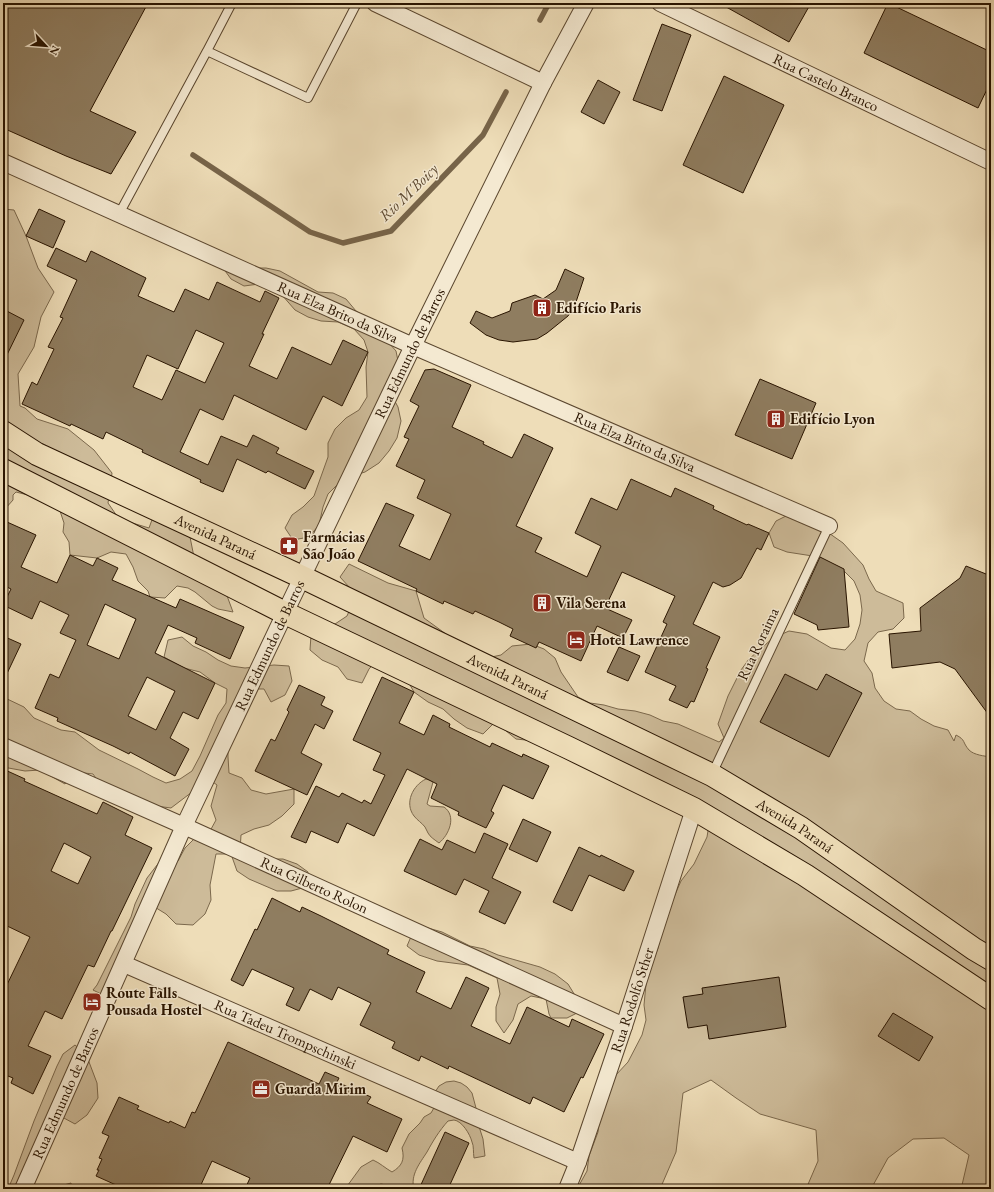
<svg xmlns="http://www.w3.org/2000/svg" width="994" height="1192" font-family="'EB Garamond',serif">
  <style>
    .green { fill: #cdbb99; stroke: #7b684c }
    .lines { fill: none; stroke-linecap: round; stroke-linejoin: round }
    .stream { stroke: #776449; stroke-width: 5.5 }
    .building { fill: #8f7d60; stroke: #291400; fill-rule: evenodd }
    .lane-casing { stroke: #5a462e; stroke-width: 10 }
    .street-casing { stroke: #5a462e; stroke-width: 18 }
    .primary-casing { stroke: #291400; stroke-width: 24 }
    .lane { stroke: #f4e9d1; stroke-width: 8 }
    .street { stroke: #f4e9d1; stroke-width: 16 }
    .primary { stroke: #eeddb8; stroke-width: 22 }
    .labels { text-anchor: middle; stroke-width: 3; stroke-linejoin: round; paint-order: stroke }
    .street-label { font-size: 15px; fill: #291400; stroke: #f4e9d1 }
    .poi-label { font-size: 15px; font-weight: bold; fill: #291400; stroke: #f4e9d1; text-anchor: start }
    .water-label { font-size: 16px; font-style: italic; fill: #5d4930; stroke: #f4e9d1 }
  </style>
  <rect width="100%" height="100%" fill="#eeddb8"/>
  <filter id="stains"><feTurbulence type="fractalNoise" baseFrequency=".005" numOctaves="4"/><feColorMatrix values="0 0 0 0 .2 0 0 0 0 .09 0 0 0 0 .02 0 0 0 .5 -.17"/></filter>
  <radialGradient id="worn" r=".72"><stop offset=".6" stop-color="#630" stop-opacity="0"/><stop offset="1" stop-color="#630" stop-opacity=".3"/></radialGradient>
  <!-- green -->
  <path class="green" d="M3 209 14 210 26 236 38 268 54 292 41 317 34 347 18 374 20 406 25 408 37 419 68 429 94 450 112 473 108 503 119 519 149 528 153 517 185 512 197 572 223 585 233 612 218 609 212 606 195 592 188 588 177 586 165 598 150 597 148 591 138 581 133 567 126 554 111 552 97 558 70 555 69 542 63 532 64 523 59 508 32 496 16 492 13 495V500L5 509 3 516Z
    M223 268H266L280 271 318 292 333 293 346 299 356 311 368 319 396 351 399 366 391 394 398 407 401 421 397 438 389 451 379 463 365 472 349 477 337 485 328 494 323 507 319 525 309 537 293 540 285 528 292 515 303 507 314 496 328 457V443L335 429 346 418 359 410 367 397 366 367 368 352 364 340 354 329 338 322 321 321 308 317 295 310 275 287 259 284 244 286 231 279Z
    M790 514 816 524 843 543 863 565 869 579 876 591 903 603 904 618 893 629 878 632 868 643 864 661 872 673 875 688 884 701 896 709 910 711 921 719 934 726 948 730 954 741 956 735C966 740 962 742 969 750 974 755 984 756 991 757V1189H962V1185L969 1155 944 1138 913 1139 888 1158 871 1189H806L818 1161 816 1130 760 1114 736 1098 711 1080 683 1093 676 1152 660 1189H577L587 1171 589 1156 598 1132 599 1123 615 1076 628 1062 642 1035 646 1020 644 1005 646 984 648 975 658 948 664 921 677 890 681 881 694 864 707 837 710 818 535 741 516 739 495 722 483 734 467 728 454 719 443 709 428 702 414 692 410 685 405 670 380 657 369 669 362 683 347 679 338 667 322 660 310 650 311 635 321 624H335L347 616 353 602 350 588 340 577 349 564 388 583 416 591 424 618 461 645 487 658 501 655 512 646 531 644 544 649 555 658 561 672 578 697 590 703 604 705 618 709 635 711 650 715 663 721 678 724 719 742 724 738 718 724 728 696 741 670 749 659 773 638 789 631 807 634 831 648 845 650 855 639 860 624 862 610 860 595 854 581 844 571 819 557 787 552 774 547 769 533 776 521Z
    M182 637 193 646 206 652 218 660 231 666 245 668 274 665 289 666 292 681 285 695 271 702 264 689H254L228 741V757L229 773 242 778 251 790 266 794 294 789V804L282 816 269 825 254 829 241 835 240 851 268 859H283L297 864 308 872 306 887 291 891H277L249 879 237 871 231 854H216L210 885 211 900 205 914 193 925 176 924 166 914 153 906 101 994 93 990 97 985 131 917 135 904 147 878 164 856 178 861 185 848 195 838 210 831 216 820 211 806 217 785 206 777 196 789 171 808 156 806 102 787 93 774 76 772 65 784 40 770 25 771 3 767V697L24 707 34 718 61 730 75 732 99 750 138 769 153 777 166 783 180 779 192 771 200 756 218 715 226 703 227 689 215 683 200 672 184 668 164 657 168 640Z
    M426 779 430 780 433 782 427 804 430 806 444 807C457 816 449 835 439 843 435 840 430 837 428 833 427 831 426 829 425 827 422 823 417 820 414 816 404 803 413 785 426 779Z
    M428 928 442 932 470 946 484 949 498 955 540 967 555 974 568 984 576 997 579 1012 567 1018H551L549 1014 546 999 531 996 518 1004 513 1020 504 1033 496 1021V1007L500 994 497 978 468 965 437 961 419 955 407 946 413 932Z
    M75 1045 86 1054 97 1083 98 1098 87 1115 75 1124 62 1117 20 1189H8L14 1175 34 1121 57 1066 63 1054Z
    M454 1081 461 1083 467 1087 472 1093 476 1108V1117L483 1139 485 1156 474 1158C473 1152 474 1146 472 1142 470 1134 462 1121 454 1120 452 1120 450 1121 448 1121 439 1131 433 1141 427 1152 420 1163 410 1175 414 1189H399L396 1187 381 1184 366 1189H345L361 1167 373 1160C380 1163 385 1168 392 1172 402 1166 405 1160 402 1148L409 1134 420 1123 424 1117 431 1113 435 1106V1092L439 1086 446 1082Z
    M71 1183 72 1189H52L53 1188Z"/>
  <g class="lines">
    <!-- stream -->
    <path class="stream" d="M540 20 549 3
      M193 155 310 232 343 243 391 231 483 135 506 92"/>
  </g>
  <!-- building -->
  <path class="building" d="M3 3H148L90 111 136 132 111 174 66 156 3 128Z
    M719 3H811L789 42Z
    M888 3 991 52V81L978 108 864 53Z
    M662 24 691 35 662 111 633 100Z
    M724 76 784 105 743 193 683 165Z
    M598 80 620 92 604 124 581 112Z
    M39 209 65 221 53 248 26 236Z
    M56 248 86 262 91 251 146 278 138 296 174 312 185 289 209 300 217 282 260 302 265 291 279 298 262 334H264L249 366 277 379 292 347 331 365 343 340 368 352 342 406 323 396 306 430 234 395 223 420 200 409 180 452 208 465 221 436 247 447 253 435 279 448 276 453 314 471 305 489 268 471 266 473 237 459 223 492 200 482 201 480 142 452 143 450 106 432 103 439 71 424 70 426 22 404 32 382 37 385 54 349 48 347 63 318 60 317 77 280 47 266ZM196 330 224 343 205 383 176 370 162 400 133 387 147 355 178 369Z
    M565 269 584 278 575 305 568 316 547 333 537 339 513 342 499 340 486 335 470 323 476 311 492 318 510 311 512 303 535 295 543 299 556 290Z
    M3 309 24 320 3 363Z
    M434 369 471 385 452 427 484 442 483 444 512 458 524 434 553 448 516 526 542 538 535 552 587 577 601 546 575 533 591 498 617 510 631 479 671 497 675 488 714 506 713 509 747 525 748 524 769 533 761 550 757 548 741 578 730 585 723 587 713 582 693 624 720 637 706 668 708 669 694 702 691 701 687 708 669 700 676 686 645 672 667 624 663 622 675 596 649 584 622 572 605 608 632 620 623 638 597 626 581 661 539 642 536 648 510 636 513 629 499 622 475 611 473 614 444 601 443 604 416 591 417 589 358 561 386 503 414 515 399 546 430 560 451 514 417 498 425 480 396 466 409 439 404 437 419 406 410 401 425 370Z
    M760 379 816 403 792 459 735 435Z
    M7 522 36 535 21 567 57 583 70 555 93 566 97 558 118 568 112 580 176 608 180 599 244 627 230 659 195 643 197 638 168 625 155 653 215 683 198 719 183 712 170 738 189 749 175 776 130 752 129 754 113 746 57 721 58 718 35 708 50 674 59 678 76 640 60 633 69 615 40 601 32 619 3 605 11 589 3 585V530ZM105 604 136 619 119 659 87 645ZM147 677 175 691 156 730 128 716Z
    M820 557 844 569 849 627 818 630 817 625 794 614Z
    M966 566 991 576V718L955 669 940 662 892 668 889 634 921 631 920 608 960 578Z
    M3 636 21 644 3 682Z
    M619 647 640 656 628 681 607 672Z
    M785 674 817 690 826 674 862 693 829 757 760 722Z
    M382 677 414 692 399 723 424 735 433 715 450 724 449 727 490 747 492 743 522 757 523 754 549 766 533 799 503 785 491 811 494 813 486 828 458 815 459 812 431 798 437 784 407 769 374 836 347 823 338 843 311 831 306 843 291 837 316 786 339 797 342 793 362 803 364 800 371 804 385 775 373 770 381 753 353 740Z
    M299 685 325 697 321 705 333 711 324 729 315 724 301 753 322 764 307 795 255 771 271 739 275 741 289 712 287 710Z
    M3 769 25 779 24 781 97 814 103 802 133 817 125 835 152 848 112 931H111L94 967 88 965 62 1019 45 1011 28 1046 51 1056 33 1094 11 1083 13 1078 3 1074V993L30 937 3 924ZM64 843 91 857 78 884 51 871Z
    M523 819 551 832 537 862 509 849Z
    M484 833 508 844 492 878 521 892 505 924 479 912 489 891 464 879 456 895 404 871 420 839 442 850 447 840 475 853Z
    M579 847 600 857 601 855 634 871 624 891 589 875 572 911 553 902Z
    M272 898 300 912 302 907 321 916 389 950 387 954 425 972 416 992 451 1009 466 977 489 988 471 1026 510 1044 527 1007 569 1027 572 1019 604 1034 583 1078 581 1077 564 1112 533 1097 530 1104 449 1066 448 1069 421 1056 419 1061 392 1048 395 1042 360 1025 371 1003 338 987 332 1000 310 989 299 1011 286 1005 294 988 252 969 243 986 231 980 255 929 257 930Z
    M779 977 786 1027 709 1039 707 1025 688 1028 683 997 703 994 702 988Z
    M893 1013 933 1037 919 1061 878 1036Z
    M228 1042 319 1084 325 1072 339 1078 337 1082 371 1097 367 1103 402 1119 387 1152 353 1136 327 1189H245L250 1178 212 1161 199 1189H125L96 1176 99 1170H97L102 1159 99 1158 109 1136 102 1133 119 1097 139 1106 137 1109 169 1123 170 1121 185 1128 192 1112 195 1113Z
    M445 1132 469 1143 448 1189H419Z"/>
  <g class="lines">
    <defs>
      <path id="lane" d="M207 51 232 3
        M119 214 207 51 308 98 357 3
        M712 774 829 526"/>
      <g id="street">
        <path d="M375 3 543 83"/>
        <path id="s1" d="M660 3 991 162"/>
        <path id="s2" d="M3 162 413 346 829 526"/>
        <path id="s3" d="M3 746 184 826 624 1026"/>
        <path id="s4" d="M124 964 578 1162"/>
        <path id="s5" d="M23 1189 184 826 285 613 413 346 543 83 586 3"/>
        <path id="s6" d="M567 1189 578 1162 624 1026 694 809"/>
      </g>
      <g id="primary">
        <path id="s7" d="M3 432 37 454 302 577 712 775 801 828 974 949 991 959"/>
        <path d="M3 470 285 613 569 748 694 809 805 875 991 999"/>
      </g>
    </defs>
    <!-- lane casing -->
    <use href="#lane" class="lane-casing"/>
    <!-- street casing -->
    <use href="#street" class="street-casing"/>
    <!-- primary casing -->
    <use href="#primary" class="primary-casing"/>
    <!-- lane -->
    <use href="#lane" class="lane"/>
    <!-- street -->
    <use href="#street" class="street"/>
    <!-- primary -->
    <use href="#primary" class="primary"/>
  </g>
  <!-- icons -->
  <defs>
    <symbol id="building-square" viewBox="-11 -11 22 22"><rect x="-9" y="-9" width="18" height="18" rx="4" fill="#8f2418" stroke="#f4e9d1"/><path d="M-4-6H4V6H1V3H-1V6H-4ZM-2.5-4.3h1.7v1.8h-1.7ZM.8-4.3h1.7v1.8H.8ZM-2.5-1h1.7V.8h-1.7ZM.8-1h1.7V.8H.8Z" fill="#fff"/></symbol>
    <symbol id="pharmacy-square" viewBox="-11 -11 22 22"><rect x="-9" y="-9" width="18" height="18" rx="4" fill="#8f2418" stroke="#f4e9d1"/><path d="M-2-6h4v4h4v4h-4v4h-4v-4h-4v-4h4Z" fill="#fff"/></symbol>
    <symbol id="hotel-square" viewBox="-11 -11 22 22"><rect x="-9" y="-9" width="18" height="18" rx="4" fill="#8f2418" stroke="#f4e9d1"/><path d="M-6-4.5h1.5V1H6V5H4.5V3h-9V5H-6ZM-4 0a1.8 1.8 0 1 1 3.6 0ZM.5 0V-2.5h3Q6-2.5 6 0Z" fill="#fff"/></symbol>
    <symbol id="office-square" viewBox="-11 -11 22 22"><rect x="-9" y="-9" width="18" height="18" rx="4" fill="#8f2418" stroke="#f4e9d1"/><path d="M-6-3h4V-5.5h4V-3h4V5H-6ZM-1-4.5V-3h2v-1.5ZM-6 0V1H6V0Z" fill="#fff"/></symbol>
  </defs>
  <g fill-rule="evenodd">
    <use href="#building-square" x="531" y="297" width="22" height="22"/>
    <use href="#building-square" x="765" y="408" width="22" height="22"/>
    <use href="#pharmacy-square" x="278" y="535" width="22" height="22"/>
    <use href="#building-square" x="531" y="592" width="22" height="22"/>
    <use href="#hotel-square" x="565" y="629" width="22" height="22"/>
    <use href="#hotel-square" x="81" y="991" width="22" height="22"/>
    <use href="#office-square" x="250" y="1078" width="22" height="22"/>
  </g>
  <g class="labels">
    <!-- street labels -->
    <g class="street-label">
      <text dy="5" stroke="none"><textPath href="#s1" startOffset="184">Rua Castelo Branco</textPath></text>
      <text dy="5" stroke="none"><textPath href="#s2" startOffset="367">Rua Elza Brito da Silva</textPath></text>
      <text dy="5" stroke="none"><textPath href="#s5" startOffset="921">Rua Edmundo de Barros</textPath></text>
      <text dy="5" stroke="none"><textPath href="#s2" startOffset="691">Rua Elza Brito da Silva</textPath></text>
      <text dy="5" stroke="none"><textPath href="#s7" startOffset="237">Avenida Paraná</textPath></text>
      <text transform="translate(758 644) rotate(-65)" y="5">Rua Roraima</text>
      <text dy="5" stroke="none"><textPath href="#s5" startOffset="597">Rua Edmundo de Barros</textPath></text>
      <text dy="5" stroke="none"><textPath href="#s7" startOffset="561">Avenida Paraná</textPath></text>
      <text dy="5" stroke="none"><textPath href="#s7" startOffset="885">Avenida Paraná</textPath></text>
      <text dy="5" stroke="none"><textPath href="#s3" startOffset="341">Rua Gilberto Rolon</textPath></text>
      <text dy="5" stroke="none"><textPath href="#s6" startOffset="200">Rua Rodolfo Sther</textPath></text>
      <text dy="5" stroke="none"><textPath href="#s4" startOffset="176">Rua Tadeu Trompschinski</textPath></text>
      <text dy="5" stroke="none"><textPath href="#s5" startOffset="105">Rua Edmundo de Barros</textPath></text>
    </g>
    <!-- poi labels -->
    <g class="poi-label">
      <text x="556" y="313">Edifício Paris</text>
      <text x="790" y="424">Edifício Lyon</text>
      <text x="303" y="542">Farmácias<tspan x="303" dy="17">São João</tspan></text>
      <text x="556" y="608">Vila Serena</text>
      <text x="590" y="645">Hotel Lawrence</text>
      <text x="106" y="998">Route Falls<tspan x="106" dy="17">Pousada Hostel</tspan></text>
      <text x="275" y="1094">Guarda Mirim</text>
    </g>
    <!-- water labels -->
    <g class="water-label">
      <text transform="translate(408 192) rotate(-44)" y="6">Rio M'Boicy</text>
    </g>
  </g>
  <!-- margin -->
  <rect width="994" height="1192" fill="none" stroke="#eeddb8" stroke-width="16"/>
  <rect x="4" y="4" width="986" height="1184" fill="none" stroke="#291400" stroke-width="2"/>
  <rect x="8" y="8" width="978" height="1176" fill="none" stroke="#291400"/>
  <!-- north arrow -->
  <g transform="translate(46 46) rotate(116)" stroke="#f4e9d1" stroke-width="3" paint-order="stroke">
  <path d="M0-3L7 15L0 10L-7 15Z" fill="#291400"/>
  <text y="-6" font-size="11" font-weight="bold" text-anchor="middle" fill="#291400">N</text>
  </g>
  <rect width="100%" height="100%" filter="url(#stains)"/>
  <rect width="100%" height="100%" fill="url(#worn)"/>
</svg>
